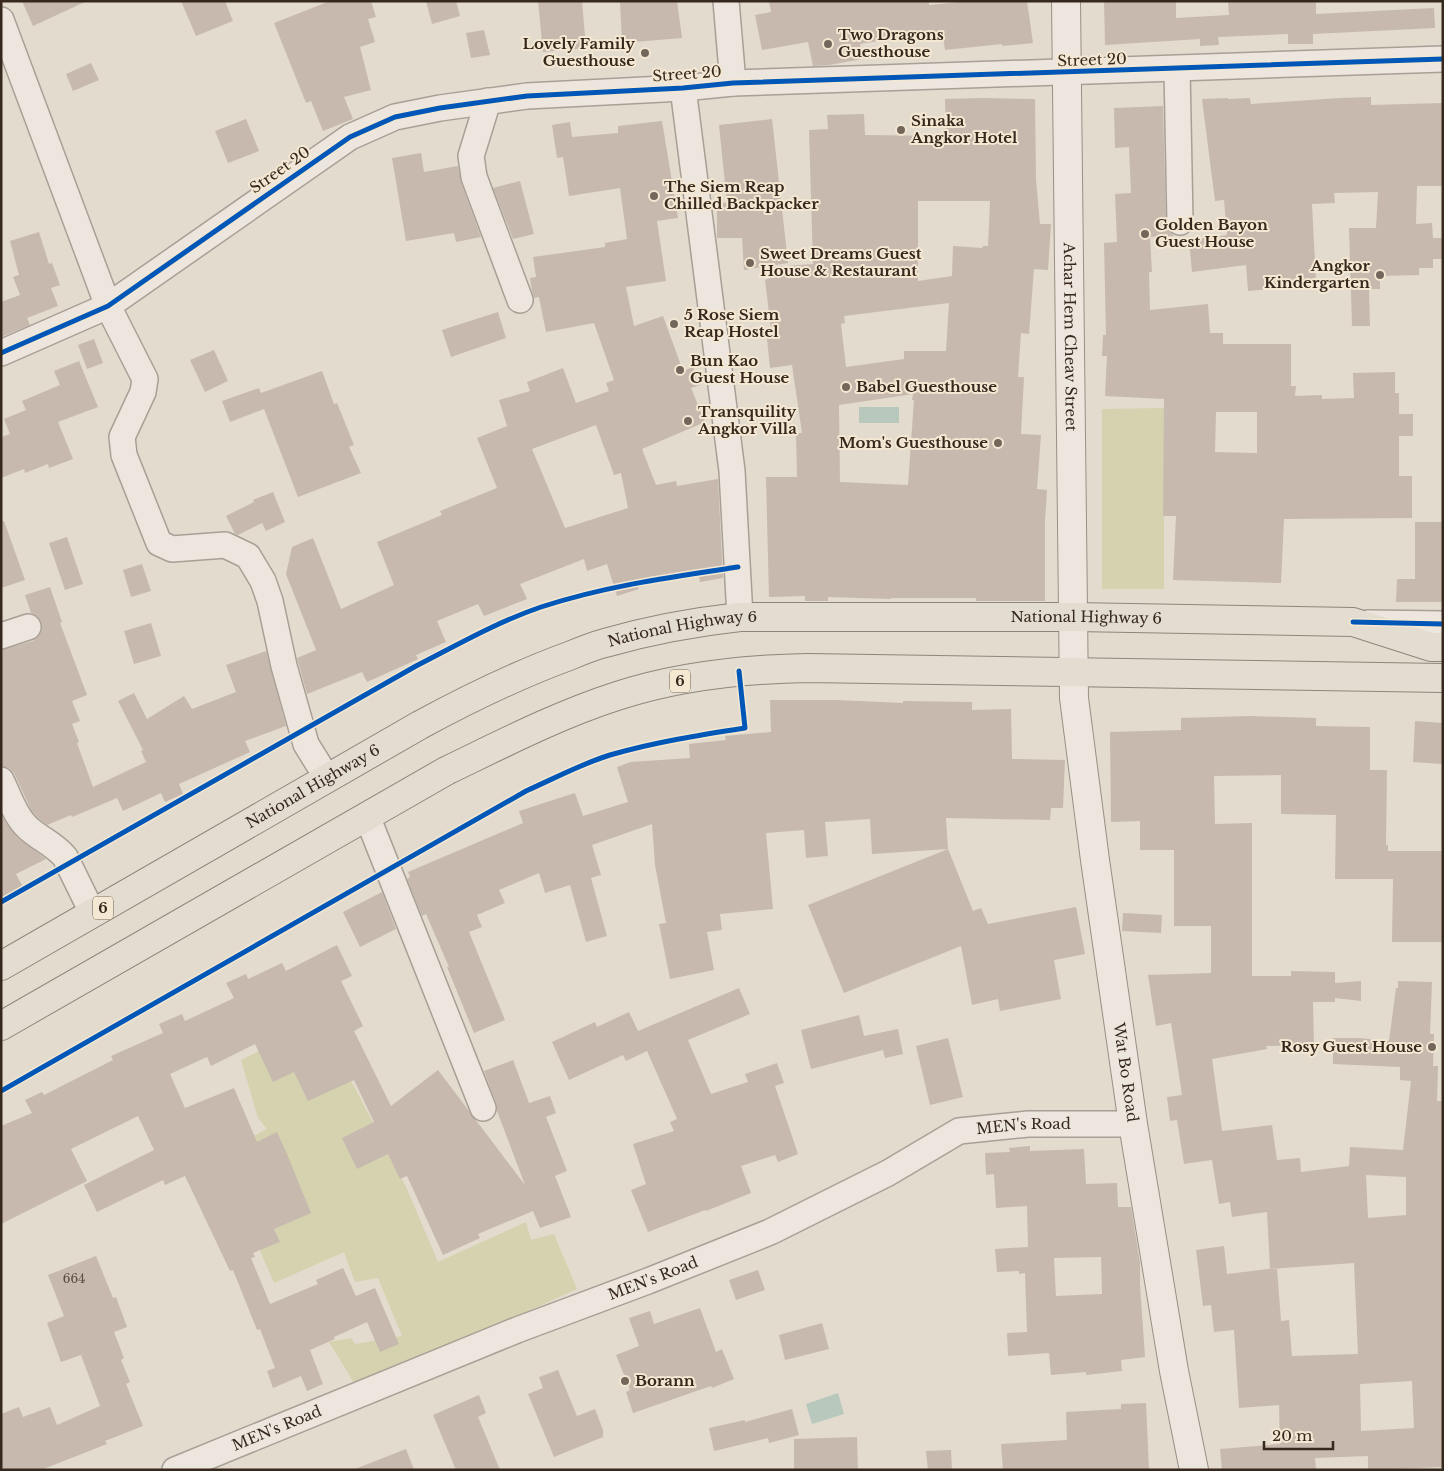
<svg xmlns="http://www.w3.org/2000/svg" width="1444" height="1471" font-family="'Libre Baskerville',serif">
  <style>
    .green { fill: #d5d2af }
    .water { fill: #b8c8bd }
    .building { fill: #c7b9ae; fill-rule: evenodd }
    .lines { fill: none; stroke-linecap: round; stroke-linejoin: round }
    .street-casing { stroke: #a8a096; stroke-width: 28 }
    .secondary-casing { stroke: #989086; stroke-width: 30 }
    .primary-casing { stroke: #8e867d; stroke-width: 30 }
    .street { stroke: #ece6de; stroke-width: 25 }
    .secondary { stroke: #ece6de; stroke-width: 28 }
    .primary { stroke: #e3dcd0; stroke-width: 28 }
    .cycleway-casing { stroke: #f5e8d2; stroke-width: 8 }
    .cycleway { stroke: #0057b8; stroke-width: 5 }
    .poi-dot { fill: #73675b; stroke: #f5e8d2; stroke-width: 2 }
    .labels { text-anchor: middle; stroke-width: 4; stroke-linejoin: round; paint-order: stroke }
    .number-label { font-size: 12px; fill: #5b4c42 }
    .shield { fill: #f5e8d2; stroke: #706254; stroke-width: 1 }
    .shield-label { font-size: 14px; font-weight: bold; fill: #37281e }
    .poi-label { font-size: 15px; font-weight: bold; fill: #37281e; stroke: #f5e8d2; text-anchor: start }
    .street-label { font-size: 15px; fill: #37281e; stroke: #f5e8d2 }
  </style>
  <rect width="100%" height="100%" fill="#e3dbcd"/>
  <!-- green -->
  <path class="green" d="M1164 408V589H1102V409Z
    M318 1022 355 1088 407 1189 438 1262 526 1222 531 1240 554 1234 577 1289 433 1354 356 1386 329 1342 351 1338 355 1344 402 1336 378 1278 355 1282 344 1252 274 1283 218 1154 267 1129 258 1118 241 1060Z"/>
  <!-- water -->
  <path class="water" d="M859 407H899V423H859Z
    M838 1393 844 1414 812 1424 806 1404Z"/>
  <!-- building -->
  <path class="building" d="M22 1H87L33 26Z
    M181 1H225L233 21 196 36Z
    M330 1H371L376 17 368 19 375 42 360 47 371 90 344 97 353 119 323 131 311 101 306 103 274 23Z
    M426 1H456L460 16 432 24Z
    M538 1H582L586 48 543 52Z
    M620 1H677L682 38 622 43Z
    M769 1H929V5L971 1H1027L1033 43 1002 46V44L945 50 943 35 910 40 909 36 860 44 862 59 829 65 813 66 808 42 762 50 755 15 771 12Z
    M1104 1H1176V18L1229 15 1228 1H1316V14L1434 8 1435 28 1313 34V44H1288V34L1218 37 1219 45 1200 46V39L1105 45Z
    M484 30 490 55 471 58 466 33Z
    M91 63 99 80 73 91 66 74Z
    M1371 97V105L1443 103V186H1417L1416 224 1432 223 1433 238H1443V259H1433V268H1419V275L1380 276V289H1369L1370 326H1352L1349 228H1376L1378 192 1334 193 1335 203 1312 204 1316 282 1272 285 1273 289 1248 291 1246 265 1192 272 1189 240 1227 235 1224 200 1215 201 1202 99 1228 98V99L1250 98 1251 104 1340 98Z
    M982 98 1035 99 1036 180 1040 224H1051L1048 270 1034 269 1029 334 1021 333 1018 377H1024L1021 434 1041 435 1037 489 1047 490 1045 521V601H976V598H891V599L828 597V601H805V596L769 597 766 477H797L796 433H802L792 365 770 368 767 339 772 338 765 280 775 276 773 267 813 264 809 130 828 129 827 115 864 114 865 135 946 136 945 99ZM918 201H990L988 246H983L982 248 953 246 952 276 918 281ZM949 303 946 351H904V359L846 367 841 324 845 323 844 316ZM913 394 912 400H914L908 485 840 482 839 405Z
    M1163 106 1166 222 1168 229 1174 236 1150 237 1152 272H1149L1150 310 1208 304 1210 333H1223V344H1291V386H1296L1295 396 1322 395V399L1354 398 1353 373 1395 372V393H1399V414H1413V436H1399V476H1412V518L1284 519 1281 583 1173 580 1176 516H1163L1164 399 1105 396 1107 356H1102L1103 335H1106L1104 243 1117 242 1115 194 1131 193 1129 147 1115 148 1114 108ZM1216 412H1257V453L1215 452Z
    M246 119 259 151 228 163 215 131Z
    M772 119 788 263 744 270 742 238H717V202L727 203 719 125Z
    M662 121 678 218 657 221 666 281 626 287 634 326 663 316 683 371 693 367 700 385 691 388 705 422 642 449 656 485 676 481 677 486 718 479 723 578 700 582 699 575 638 587 639 589 617 596 607 564 587 571 584 559 520 584 527 599 484 616 478 604 437 621 446 642 416 655 418 659 367 682 362 672 307 694 297 658 316 650 286 574 292 547 313 538 341 609 394 585 377 542 442 515 440 511 497 488 477 438 507 426 499 400 530 391 527 382 563 368 576 403 609 391 606 383 614 380 594 323 546 332 539 297 534 298 532 291 530 278 536 277 533 257 605 247V243L627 239 620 188 569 196 563 157 557 158 552 125 570 122 572 137 618 133V126ZM596 425 614 475 621 473 628 508 565 528 532 449Z
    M421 153 424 172 458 166 461 182 481 237 456 242 454 233 406 241 392 158Z
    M520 181 534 234 513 239 493 188Z
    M39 232 49 264 52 263 60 285 51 288 58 306 27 318 30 325 1 337V302L20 295 13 277 19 275 10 241Z
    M498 312 506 338 451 357 442 330Z
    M94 339 103 363 87 369 78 345Z
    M214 350 228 381 205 392 190 360Z
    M79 361 98 407 58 422 73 459 49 468 48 464 25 473 24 469 1 478V437L10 434 4 419 26 410 22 401 60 385 54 371Z
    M322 371 334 404 337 403 354 445 349 447 361 473 298 497 264 409 230 422 222 401 259 388 261 393Z
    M273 492 285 522 266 531 262 523 238 535 235 534 226 516 254 502 253 500Z
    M1 521H4L25 580 1 588Z
    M1415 522H1443V602H1396L1397 579H1415Z
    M67 537 83 584 65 590 49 543Z
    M142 564 151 591 131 597 123 570Z
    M50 587 62 622 60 623 87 695 72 701 80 721 72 724 79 742 77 743 93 787 146 762 141 751 143 750 118 701 134 693 147 719 184 696 192 709 236 692 226 665 266 651 286 726 245 741 250 752 179 784 183 794 165 802 161 793 123 811 117 798 72 817 71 815 47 825 38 818 31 810 14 773 9 768 1 766V650L33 641 39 636 42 629 41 622 38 617 31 613 25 595Z
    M151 623 161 656 134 664 124 631Z
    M770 700H836L903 703V701L972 702V710L1011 709 1012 759 1065 760 1063 808H1051L1050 820 946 818 948 849 872 854 870 819 825 822 828 856 806 858 804 830 766 833 773 909 720 914 722 930 707 932 714 970 670 979 659 924 666 923 655 865 652 824 592 845 601 875 591 878 607 936 586 942 570 885 545 893 539 873 499 890 505 903 477 915 482 927 469 932 505 1020 474 1033 447 967H449L426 914 422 916 407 879 410 877 408 872 523 823 519 811 575 793 583 816 628 802 617 767 631 762 690 758 689 744 726 740 725 736 771 732Z
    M1250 716 1316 718V726L1370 727V770H1387L1386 845H1388V851H1443V942H1392L1393 879H1335L1336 815 1281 814V775L1214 776 1215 824 1252 823V976H1291V971L1335 972V983L1361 981V1001L1335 998V1002H1313L1314 1045 1266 1046 1267 1049 1212 1059 1222 1131 1272 1125 1277 1160 1300 1158 1301 1172 1349 1166 1350 1147 1403 1150 1411 1081 1400 1080V1067L1333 1064V1038H1359L1389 1041 1396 988H1398V981L1432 982 1430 1034H1434L1433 1066H1438L1437 1101H1443V1467L1368 1470V1456L1315 1458 1316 1470H1222L1220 1449 1280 1444 1279 1405 1239 1408 1234 1330 1214 1332 1211 1305 1203 1306 1196 1250 1224 1246 1227 1274 1277 1268 1281 1321 1289 1320 1292 1356 1358 1354 1354 1263 1270 1269 1267 1212 1232 1217 1230 1202 1219 1204 1212 1160 1184 1164 1177 1120 1170 1121 1167 1097 1182 1095 1171 1023 1156 1026 1148 975 1211 973V926H1174V850H1140V821L1111 822 1110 732 1181 730V718ZM1366 1175 1406 1177V1215L1368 1218ZM1412 1381 1414 1428 1361 1431 1360 1384Z
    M1415 721 1443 723V764L1413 762Z
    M1 815 8 826 18 838 46 859 16 874 25 891 1 903Z
    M948 849 973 911 981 908 988 924 1076 907 1085 954 1054 960 1061 999 1000 1011 998 999 972 1005 961 946 844 993 808 905Z
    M382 892 396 929 360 947 343 912Z
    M1123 913 1162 915 1161 933 1122 931Z
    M337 945 352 976 341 981 363 1026 354 1031 391 1106 438 1070 525 1185 497 1111 496 1103 484 1071 513 1060 529 1103 550 1096 556 1113 546 1117 567 1171 555 1176 571 1217 540 1228 533 1211 478 1234 480 1238 443 1255 407 1176 400 1179 388 1154 357 1169 342 1138 374 1122 354 1080 308 1101 294 1072 273 1082 255 1044 211 1066 207 1057 170 1074 185 1108 234 1088 257 1142 277 1132 287 1154 311 1213 274 1229 280 1242 253 1253 255 1257 251 1258 270 1304 318 1284 316 1280 343 1268 356 1296 375 1288 399 1344 380 1352 367 1322 334 1337 335 1339 310 1350 323 1384 307 1391 301 1376 273 1388 267 1371 275 1368 260 1329 257 1330 233 1270 230 1271 185 1176 165 1185 163 1180 97 1212 84 1185 154 1150 138 1116 71 1149 87 1181 1 1224V1126L32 1113 25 1100 42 1092 44 1095 113 1060 111 1056 163 1033 159 1024 182 1014 185 1021 234 998 226 983 246 974 248 979 282 963 286 971Z
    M739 988 750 1014 688 1040 711 1094 748 1082 745 1074 777 1063 784 1083 775 1086 798 1154 778 1162 775 1155 741 1166 751 1193 706 1211 705 1210 648 1232 631 1190 646 1184 633 1144 674 1131 670 1122 677 1119 647 1051 626 1061 623 1055 569 1080 552 1042 595 1022 597 1027 629 1012 638 1031Z
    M859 1015 864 1036 898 1029 903 1054 885 1058 883 1050 811 1069 801 1030Z
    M948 1038 963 1097 930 1105 916 1046Z
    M1030 1146V1151L1084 1149 1086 1184 1117 1183 1118 1207H1131L1140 1263V1285L1145 1357 1121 1360 1122 1371 1086 1375V1372L1051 1375 1049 1353 1008 1356 1007 1333 1027 1332 1025 1273 1019 1274V1271L997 1272 995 1249 1028 1247 1027 1206 996 1208 994 1174 986 1175 985 1153 1010 1152 1009 1148ZM1101 1257 1102 1294 1056 1296 1054 1258Z
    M96 1256 113 1298 116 1297 127 1327 114 1332 124 1358 121 1360 130 1382 126 1384 143 1426 105 1441 107 1444 41 1470H1V1414L19 1407 23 1417 50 1407 57 1425 100 1406 81 1355 61 1362 47 1323 64 1316 48 1275Z
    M758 1270 765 1290 736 1300 729 1280Z
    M700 1308 716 1352 722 1349 734 1379 712 1388 711 1386 633 1413 626 1392 630 1390 616 1355 639 1346 629 1318 650 1311 654 1324Z
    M822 1323 829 1349 785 1360 779 1335Z
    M558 1370 577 1416 595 1409 603 1430V1437L554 1457 528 1394 543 1388 539 1377Z
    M479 1395 486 1413 478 1417 500 1470H456L433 1415Z
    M1146 1403 1149 1470H1003L1001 1444 1067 1440 1066 1412 1121 1409V1404Z
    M792 1409 799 1435 769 1443 768 1438 714 1451 709 1428 745 1420V1422Z
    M857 1437 858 1470H794V1439Z
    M406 1449 414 1470H355V1469Z
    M951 1450 952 1470H928L926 1451Z"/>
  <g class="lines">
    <defs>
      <g id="street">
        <path d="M726 1 733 83"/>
        <path d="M1 20 108 306 145 379 143 392 122 437 124 455 159 543 172 549 225 545 248 556 263 581 270 601 284 666 306 744 327 778"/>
        <path d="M1177 69 1180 222"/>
        <path d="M683 88 732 471 740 617"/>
        <path d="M488 101 471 156 474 177 520 300"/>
        <path d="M1 353 108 306 350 137 395 117 440 108 527 96 683 88 733 83 1443 59"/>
        <path d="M1368 623 1443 624"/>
        <path d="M1 636 28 627"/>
        <path d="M1 780C9 796 15 816 28 828 40 839 54 844 65 857L93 914"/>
        <path d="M367 816 483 1108"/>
        <path id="s1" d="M175 1470 517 1330 648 1281 770 1232 888 1173 959 1131 1028 1124H1133"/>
      </g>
      <g id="secondary">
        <path id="s2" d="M1066 1 1074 698 1095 860 1133 1124 1174 1371 1194 1470"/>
      </g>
      <g id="primary">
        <path id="s3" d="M1 966 420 725C468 699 517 675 569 656 581 651 593 646 605 643 650 630 694 622 740 617H1074L1353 622 1431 647H1443"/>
        <path d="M1 1026 446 771C502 744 558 715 617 696 678 676 743 669 808 668L1443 678"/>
      </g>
    </defs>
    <!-- street casing -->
    <use href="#street" class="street-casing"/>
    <!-- secondary casing -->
    <use href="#secondary" class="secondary-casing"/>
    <!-- primary casing -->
    <use href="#primary" class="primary-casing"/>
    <!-- street -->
    <use href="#street" class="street"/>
    <!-- secondary -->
    <use href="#secondary" class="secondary"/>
    <!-- primary -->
    <use href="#primary" class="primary"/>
    <defs>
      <path id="cycleway" d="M1 353 108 306 350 137 395 117 440 108 527 96 683 88 733 83 1443 59
        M1353 622 1443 624
        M1 902 416 666C457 645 497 622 541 607 605 586 671 577 738 567
        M1 1091 526 791C553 779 581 764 610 755 655 742 700 735 745 728L739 671"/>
    </defs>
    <!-- cycleway casing -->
    <use href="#cycleway" class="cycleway-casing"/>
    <!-- cycleway -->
    <use href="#cycleway" class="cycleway"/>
  </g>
  <!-- markers -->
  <g class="poi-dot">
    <circle cx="828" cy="44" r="5"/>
    <circle cx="645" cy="53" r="5"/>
    <circle cx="901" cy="130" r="5"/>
    <circle cx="654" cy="196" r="5"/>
    <circle cx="1145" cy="234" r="5"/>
    <circle cx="750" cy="263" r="5"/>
    <circle cx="1380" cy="275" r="5"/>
    <circle cx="674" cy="324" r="5"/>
    <circle cx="680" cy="370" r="5"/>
    <circle cx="846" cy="387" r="5"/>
    <circle cx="688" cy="421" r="5"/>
    <circle cx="998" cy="443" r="5"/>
    <circle cx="1432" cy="1047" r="5"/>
    <circle cx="625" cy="1381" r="5"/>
  </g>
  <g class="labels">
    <!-- number labels -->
    <g class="number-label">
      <text x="74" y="1283">664</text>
    </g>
    <!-- shield labels -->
    <g class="shield">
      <rect x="670" y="669.5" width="20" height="23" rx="4"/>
      <rect x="93" y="896.5" width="20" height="23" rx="4"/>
    </g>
    <g class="shield-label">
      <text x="680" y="686">6</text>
      <text x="103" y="913">6</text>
    </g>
    <!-- poi labels -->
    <g class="poi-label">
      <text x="838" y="40">Two Dragons<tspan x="838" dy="17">Guesthouse</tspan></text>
      <text x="635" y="49" text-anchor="end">Lovely Family<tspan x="635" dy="17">Guesthouse</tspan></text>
      <text x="911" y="126">Sinaka<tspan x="911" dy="17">Angkor Hotel</tspan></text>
      <text x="664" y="192">The Siem Reap<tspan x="664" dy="17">Chilled Backpacker</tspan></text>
      <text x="1155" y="230">Golden Bayon<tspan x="1155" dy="17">Guest House</tspan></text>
      <text x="760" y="259">Sweet Dreams Guest<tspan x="760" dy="17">House &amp; Restaurant</tspan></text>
      <text x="1370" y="271" text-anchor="end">Angkor<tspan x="1370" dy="17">Kindergarten</tspan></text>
      <text x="684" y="320">5 Rose Siem<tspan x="684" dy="17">Reap Hostel</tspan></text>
      <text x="690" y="366">Bun Kao<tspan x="690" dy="17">Guest House</tspan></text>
      <text x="856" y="392">Babel Guesthouse</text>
      <text x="698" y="417">Transquility<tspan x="698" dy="17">Angkor Villa</tspan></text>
      <text x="988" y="448" text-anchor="end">Mom's Guesthouse</text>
      <text x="1422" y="1052" text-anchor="end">Rosy Guest House</text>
      <text x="635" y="1386">Borann</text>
    </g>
    <!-- street labels -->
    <g class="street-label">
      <text transform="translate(1092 60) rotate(-2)" y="5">Street 20</text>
      <text transform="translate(687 74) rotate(-4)" y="5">Street 20</text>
      <text transform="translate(280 170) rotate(-35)" y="5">Street 20</text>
      <text dy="5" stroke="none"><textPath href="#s2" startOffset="336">Achar Hem Cheav Street</textPath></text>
      <text dy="5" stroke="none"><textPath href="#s3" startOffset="1170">National Highway 6</textPath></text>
      <text dy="5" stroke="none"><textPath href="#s3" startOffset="765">National Highway 6</textPath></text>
      <text dy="5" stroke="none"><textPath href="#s3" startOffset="360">National Highway 6</textPath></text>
      <text dy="5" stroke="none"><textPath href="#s2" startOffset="1075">Wat Bo Road</textPath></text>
      <text dy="5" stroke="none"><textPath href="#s1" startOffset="920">MEN's Road</textPath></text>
      <text dy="5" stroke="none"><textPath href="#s1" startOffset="515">MEN's Road</textPath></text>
      <text dy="5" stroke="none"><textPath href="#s1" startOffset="110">MEN's Road</textPath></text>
    </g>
  </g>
  <!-- border -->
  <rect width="1444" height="1471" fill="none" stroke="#37281e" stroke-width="5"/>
  <!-- scale -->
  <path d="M1264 1441v8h69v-8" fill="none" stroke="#37281e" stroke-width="2.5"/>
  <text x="1272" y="1441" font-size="15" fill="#37281e" stroke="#f5e8d2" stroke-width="4" paint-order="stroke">20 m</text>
</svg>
